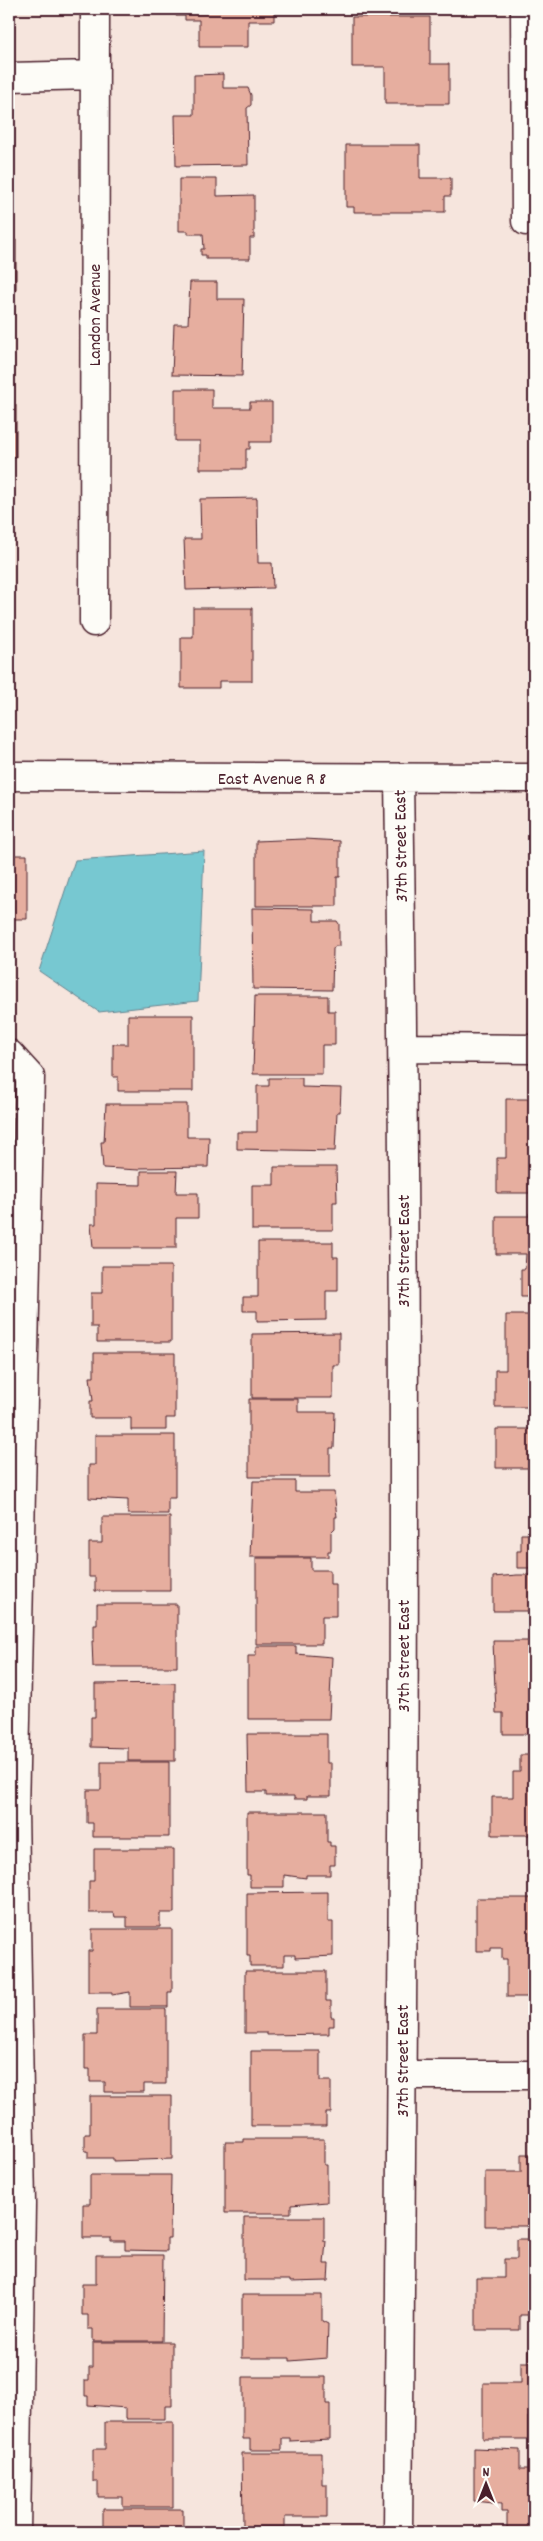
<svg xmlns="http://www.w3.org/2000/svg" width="543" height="2541" font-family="Dekko,sans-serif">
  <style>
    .water { fill: #77c8d1; stroke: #65848f }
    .building { fill: #e6ae9f; stroke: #4a1f2b }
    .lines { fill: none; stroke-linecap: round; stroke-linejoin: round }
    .minor-casing { stroke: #4a1f2b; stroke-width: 31 }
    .minor { stroke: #fdfcf7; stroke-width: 28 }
    .labels { text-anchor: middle; stroke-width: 4; stroke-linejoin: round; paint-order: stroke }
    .street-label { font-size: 18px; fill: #4a1f2b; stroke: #fdfcf7 }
  </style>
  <rect width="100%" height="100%" fill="#f6e5dd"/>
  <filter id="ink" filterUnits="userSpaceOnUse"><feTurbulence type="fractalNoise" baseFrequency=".02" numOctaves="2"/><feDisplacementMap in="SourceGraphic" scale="10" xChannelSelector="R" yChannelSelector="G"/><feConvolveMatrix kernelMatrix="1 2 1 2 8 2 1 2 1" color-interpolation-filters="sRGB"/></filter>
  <g filter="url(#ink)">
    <!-- water -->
    <path class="water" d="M204 851 198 1001 99 1012 39 971 75 860Z"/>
    <!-- building -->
    <path class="building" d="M176 9H274V21H248V47H199V20H185V16H176Z
      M352 17H430V64H449V104H385V67H352Z
      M223 74V88H248L251 95V105L247 108 248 165 176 166 175 115H194V75Z
      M346 145H420V178H451V196H445V212H354V207H346Z
      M9 174H13V228H9Z
      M179 179H217V196L254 195V238H250V259H206V255H201V249H204L203 234H188V231H179Z
      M9 240H16V291H9Z
      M190 282H217V299H244L242 376 172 375 174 324H188Z
      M175 389H212V408H250V402H272V442H250V449H246V469H200V441H175Z
      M9 405H16V457H9Z
      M9 475H11L12 522H9Z
      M257 498 258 563H272L273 588 186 590 184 539H201L200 499Z
      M193 608H252V681H219V688H181V637H193Z
      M304 839 340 841V877H337V906H256V841Z
      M9 855H27V919H9Z
      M252 908 314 909V921H337L339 924V946H335L333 949 332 990 253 989Z
      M255 996H328V1011H335V1045H322V1074H253Z
      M128 1015H193V1091H118V1077H113V1044H128Z
      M269 1078H302V1087L341 1088 340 1112H337L335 1151 237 1149V1132H257V1086H269Z
      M506 1099H534L533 1193H497V1158H506Z
      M106 1104H187V1137H209L208 1167 139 1168V1170L103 1168 101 1142H104Z
      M274 1167H336L337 1202H333V1230H252V1185H274Z
      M141 1171H177L176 1193H198V1218H176V1248H93L91 1224H96V1184L141 1185Z
      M529 1213H534V1297H521V1269H525L526 1254H496V1216H529Z
      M258 1242H333V1257H338V1291H326V1320L257 1321V1311H243V1297H258Z
      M102 1266H171V1342H97V1327H91V1293H102Z
      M506 1315H534V1407H495V1370H506Z
      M339 1333V1365H333V1398H252V1334Z
      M94 1353H175V1418H166V1430H131V1418H90V1401H93L90 1377H94Z
      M249 1399H298V1412H335L334 1448H330V1477H249Z
      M496 1429H534V1491H529V1468H496Z
      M95 1435H175V1498H168V1514H128V1500L89 1498V1465H95Z
      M253 1481H295V1492H334L337 1517H335V1528L331 1532V1551H328V1557H250Z
      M102 1517H170V1591H95V1577H89V1543H102Z
      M521 1534H534V1568H517V1551H521Z
      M256 1558H311V1570H330V1584H336V1616H322V1644H256Z
      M517 1575H534V1611H493V1577Z
      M97 1604H177V1667H93L92 1641H94V1625H97Z
      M493 1641H530V1673H534V1734H503V1713H496Z
      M256 1646H296V1654L332 1657 329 1719H248V1656H256Z
      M175 1683V1761H128V1748L91 1747V1717H95V1684Z
      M247 1734H327V1763H331V1796H307V1799H294V1796H266V1792H248Z
      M520 1755H534V1835H492V1797H513V1772H520Z
      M101 1762H169V1837H93V1823H87V1790H101Z
      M247 1812H327V1842H330V1846H335V1865H330V1875H306V1878L284 1875V1887H250V1875H247Z
      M94 1849H174V1913H160V1927H127V1917H115L114 1913H89V1881H94Z
      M328 1892V1922H333V1956L295 1958V1955H284V1966H250V1956H247V1893Z
      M476 1898H534V1997H507V1959H502V1948H491V1951H476Z
      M92 1929H172V1992H168V2007H130V1992L112 1995V1992H88V1951H92Z
      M245 1971H326V2001H331V2017H334V2026H329V2034L267 2035V2033H245Z
      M97 2009H166V2084H144V2092H105V2082H90V2069H85V2035H97Z
      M251 2051H320V2081H331V2113H326V2126H251Z
      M90 2096H172V2159L113 2161V2158H88V2151H85V2134H90Z
      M244 2139H324V2165H327V2202L291 2205V2213H225V2142H244Z
      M531 2139H534V2213H529V2226H485V2172H521V2154H531Z
      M90 2175H171L170 2238H167V2251L125 2250V2241H111V2238H83V2204H90Z
      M244 2217H324V2241H326L324 2264H329L328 2281 290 2282V2280H244Z
      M517 2239H534V2315H520V2330H476V2278H504V2259H517Z
      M96 2255H163L162 2341H93V2329H88V2315H82V2284H96Z
      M242 2295H322V2321L328 2324 327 2358 290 2361V2358H242Z
      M93 2342H172V2406H165V2419H126V2408L88 2405V2396H85V2380H89V2367H93Z
      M528 2350H534V2417H528V2439H483V2383H521V2362H528Z
      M243 2377H326V2404H330V2439L290 2441V2438H282V2450H250V2439H243Z
      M105 2422H173V2507H123V2497H98V2482H93V2449H105Z
      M474 2448 520 2450V2469H534V2530H507V2512H501V2504L474 2501Z
      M242 2453H322V2484H327V2517H285V2527H243Z
      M103 2509H183V2532H103Z
      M248 2531H315V2532H248Z"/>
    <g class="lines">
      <defs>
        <path id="minor" d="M525 9 526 221
          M9 77 94 75
          M94 622 95 9
          M9 776 534 778
          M403 1048 534 1049
          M9 1054 30 1077 14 1811 21 2204 16 2532
          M402 2075H534
          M398 2532C403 1948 408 1363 399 779"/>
      </defs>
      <!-- minor casing -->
      <use href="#minor" class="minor-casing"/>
      <!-- minor -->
      <use href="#minor" class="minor"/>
    </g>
  </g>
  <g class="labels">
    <!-- street labels -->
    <g class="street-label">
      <text transform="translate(94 315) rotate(-90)" y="6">Landon Avenue</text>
      <text x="272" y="784">East Avenue R 8</text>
      <text transform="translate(400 846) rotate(-91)" y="6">37th Street East</text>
      <text transform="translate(403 1251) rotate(-90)" y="6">37th Street East</text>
      <text transform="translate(403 1656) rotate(-90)" y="6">37th Street East</text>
      <text transform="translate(402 2061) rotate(-90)" y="6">37th Street East</text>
    </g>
  </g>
  <!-- margin -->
  <rect width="543" height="2541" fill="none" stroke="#fdfcf7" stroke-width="30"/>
  <rect x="15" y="15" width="513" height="2511" fill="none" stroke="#4a1f2b" stroke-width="2" filter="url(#ink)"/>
  <!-- north arrow -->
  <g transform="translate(486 2484)" stroke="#fdfcf7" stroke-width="4" paint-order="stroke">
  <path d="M0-4L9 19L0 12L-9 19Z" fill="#4a1f2b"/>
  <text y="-8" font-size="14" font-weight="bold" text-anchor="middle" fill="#4a1f2b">N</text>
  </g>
</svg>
